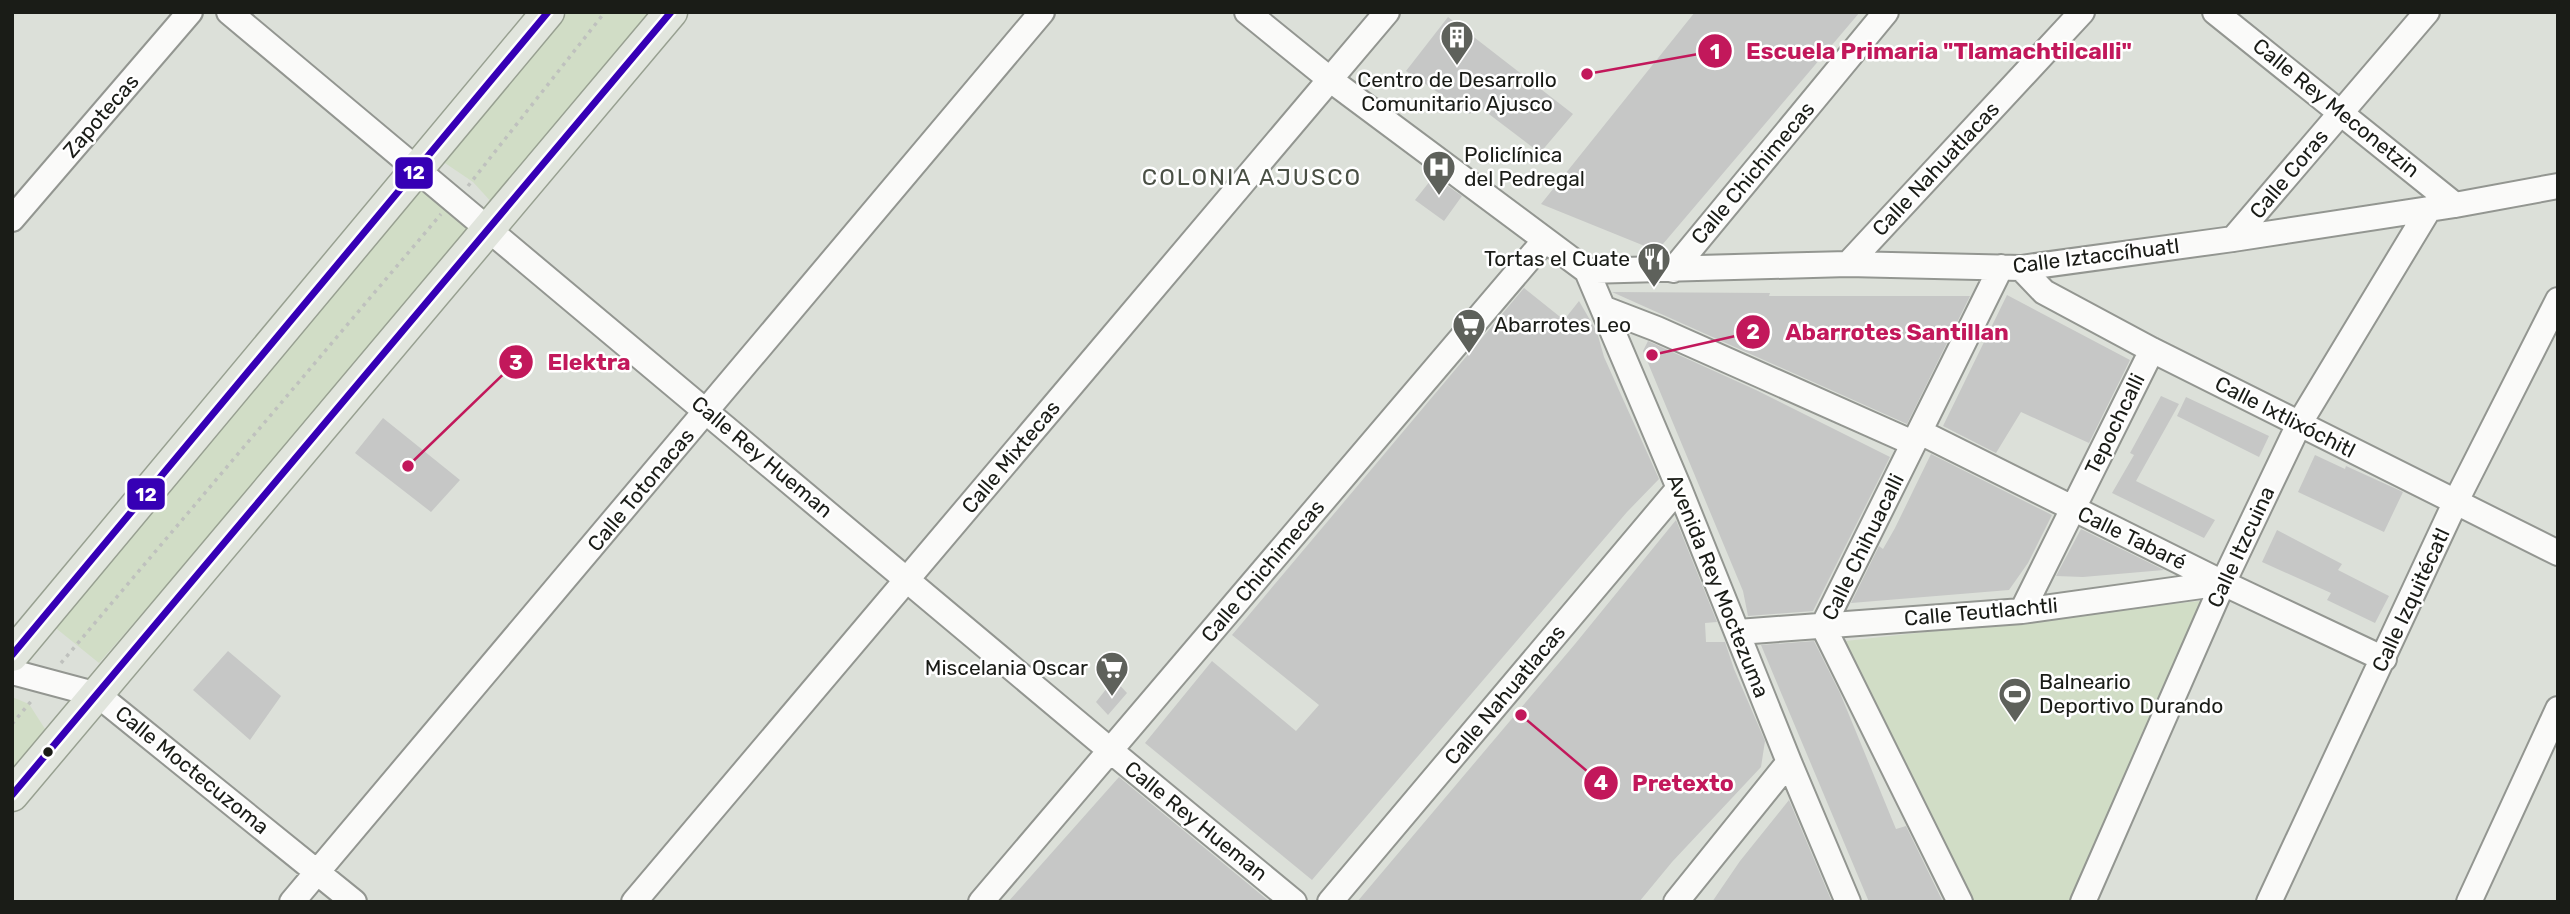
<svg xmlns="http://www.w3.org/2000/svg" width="2570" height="914" font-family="Rubik,sans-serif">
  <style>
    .green { fill: #d1ddc6 }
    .building { fill: #c6c7c6 }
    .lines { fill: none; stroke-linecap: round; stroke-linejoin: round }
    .minor-casing { stroke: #939691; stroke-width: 28 }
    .major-casing { stroke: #98a091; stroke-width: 35 }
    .path { stroke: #bfc1be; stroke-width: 3.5; stroke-dasharray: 3.5 5; stroke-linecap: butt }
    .minor { stroke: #fafaf9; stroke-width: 24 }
    .major { stroke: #e1e5dd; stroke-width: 32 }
    .bus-1-casing { stroke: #fff; stroke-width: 12 }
    .bus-1 { stroke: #3600b5; stroke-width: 7 }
    .bus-dot { fill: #1a1c17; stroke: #fff; stroke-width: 2.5 }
    .labels { text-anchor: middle; stroke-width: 5; stroke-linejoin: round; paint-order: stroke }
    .poi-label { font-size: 21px; fill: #1a1c17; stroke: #fff; text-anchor: start }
    .street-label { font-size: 21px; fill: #1a1c17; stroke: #fff }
    .neighbourhood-label { font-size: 23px; letter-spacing: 2px; fill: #4a5045; stroke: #fff }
    .leader { fill: none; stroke: #c2185b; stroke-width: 2.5 }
    .callout-dot { fill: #c2185b; stroke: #fff; stroke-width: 2.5 }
    .mark-label { font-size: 21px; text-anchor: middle; font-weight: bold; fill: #fff }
    .callout-label { font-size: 23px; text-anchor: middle; font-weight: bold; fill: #c2185b; stroke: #fff; stroke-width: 5; stroke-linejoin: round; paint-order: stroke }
    .line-badge { stroke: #fff; stroke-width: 2.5 }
    .badge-label { font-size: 19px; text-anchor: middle; font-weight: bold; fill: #fff }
  </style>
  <rect width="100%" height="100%" fill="#dce0d9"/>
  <!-- green -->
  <path class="green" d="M568 12H651L494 205 473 182 442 161Z
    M423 185 476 231 99 663 52 625Z
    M2199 601 2204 604 2075 902H1962L1837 642Z
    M12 697 29 704 47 732 12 773Z"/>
  <!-- building -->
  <path class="building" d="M1695 12H1860L1657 251 1541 204Z
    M1448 17 1573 114 1540 153 1477 105 1470 114 1406 71Z
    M1434 176 1462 196 1444 221 1415 200Z
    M1524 288 1564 320 1579 301 1597 332 1604 357 1659 479 1627 512 1312 880 1145 743 1212 661 1296 731 1319 705 1232 635Z
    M1612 292 1770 293 1769 296H1970L1907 424Z
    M2007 295 2130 360 2089 443 2021 412 1996 453 1943 426Z
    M1648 341 1756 390 1890 457 1813 611 1748 616 1743 591 1643 351Z
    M2161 396 2179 404 2136 481 2215 520 2204 538 2112 493 2134 455 2130 453Z
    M2186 397 2269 436 2259 457 2177 416Z
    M383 418 460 480 431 512 355 453Z
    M1931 454 2052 515 2028 563 2009 590 1851 603 1879 546 1883 549 1895 528Z
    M2315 455 2345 469 2346 466 2403 492 2384 532 2298 492Z
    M1676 520 1717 622 1705 623 1706 642H1725L1734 669 1765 741 1761 767 1672 862 1639 902H1357L1575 644Z
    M2081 529 2164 570 2083 577 2056 576Z
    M2277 530 2342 564 2338 570 2389 596 2375 623 2327 600 2331 593 2262 562Z
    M1814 641 1840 693 1896 829 1906 826 1943 902H1869L1761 645Z
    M228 651 281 696 250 740 193 690Z
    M1114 679 1127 693 1108 715 1096 702Z
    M1119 777 1270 902H1008Z
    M1789 800 1832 902H1712L1740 861Z"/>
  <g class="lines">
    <defs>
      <path id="minor" d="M229 12 1111 751 1294 902
        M1247 12 1332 81 1587 271 1679 488 1789 762 1848 902
        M2215 12 2455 205
        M12 219 190 12
        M2233 239 2427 12
        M1848 264 2082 12
        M2021 268 2044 292 2152 350 2558 553
        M1673 270 1886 12
        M1587 271 1848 264 2021 268 2233 239 2455 205 2558 186
        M1605 309 1657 329 1913 443
        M1920 432 2223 583 2384 659
        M2022 611 2152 350
        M1738 632 2022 611 2223 583
        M12 672 98 695 354 902
        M292 902 1042 12
        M634 902 1387 12
        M981 902 1545 240
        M1330 902 1679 488
        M1676 902 1789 762
        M1960 902 1823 626 2001 267
        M2083 902 2223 583 2299 424 2429 209
        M2269 902 2455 503 2558 300
        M2469 902 2558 709"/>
      <path id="major" d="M12 655 548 12
        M12 795 671 12"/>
    </defs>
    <!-- minor casing -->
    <use href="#minor" class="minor-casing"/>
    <!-- major casing -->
    <use href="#major" class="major-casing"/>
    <!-- path -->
    <path class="path" d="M468 186 605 12
      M61 663 441 214
      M12 724 33 699"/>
    <!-- minor -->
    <use href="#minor" class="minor"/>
    <!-- major -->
    <use href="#major" class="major"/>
    <defs>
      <path id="bus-1" d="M12 655 548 12
        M12 795 671 12"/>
    </defs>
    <!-- bus-1 casing -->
    <use href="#bus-1" class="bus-1-casing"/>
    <!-- bus-1 -->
    <use href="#bus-1" class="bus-1"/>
  </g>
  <!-- icons -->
  <defs>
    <symbol id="building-pin" viewBox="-11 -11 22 30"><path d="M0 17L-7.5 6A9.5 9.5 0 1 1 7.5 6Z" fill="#5e615b" stroke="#fff"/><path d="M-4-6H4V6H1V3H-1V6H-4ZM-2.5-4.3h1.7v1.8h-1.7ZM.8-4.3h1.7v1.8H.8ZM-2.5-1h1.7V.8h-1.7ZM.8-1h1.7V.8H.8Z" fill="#fff"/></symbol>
    <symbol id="hospital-pin" viewBox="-11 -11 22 30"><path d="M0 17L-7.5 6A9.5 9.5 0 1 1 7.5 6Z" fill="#5e615b" stroke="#fff"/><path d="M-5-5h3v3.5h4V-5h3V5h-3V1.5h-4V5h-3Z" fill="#fff"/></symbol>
    <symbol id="restaurant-pin" viewBox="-11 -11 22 30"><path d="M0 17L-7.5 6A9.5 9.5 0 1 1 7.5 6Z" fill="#5e615b" stroke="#fff"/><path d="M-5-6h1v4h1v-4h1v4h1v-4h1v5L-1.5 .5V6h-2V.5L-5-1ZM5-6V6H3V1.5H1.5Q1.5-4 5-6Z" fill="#fff"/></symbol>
    <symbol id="supermarket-pin" viewBox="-11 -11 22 30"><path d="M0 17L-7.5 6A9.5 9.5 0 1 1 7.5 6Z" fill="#5e615b" stroke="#fff"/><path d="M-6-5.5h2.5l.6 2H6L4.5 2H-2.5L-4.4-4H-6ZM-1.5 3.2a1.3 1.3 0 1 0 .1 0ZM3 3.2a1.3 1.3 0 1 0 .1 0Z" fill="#fff"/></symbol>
    <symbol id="stadium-pin" viewBox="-11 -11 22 30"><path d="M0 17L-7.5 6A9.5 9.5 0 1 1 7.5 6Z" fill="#5e615b" stroke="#fff"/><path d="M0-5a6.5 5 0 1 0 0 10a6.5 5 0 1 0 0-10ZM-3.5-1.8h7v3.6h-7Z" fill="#fff"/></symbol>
  </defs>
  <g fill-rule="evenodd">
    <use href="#building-pin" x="1438" y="18" width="38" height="52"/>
    <use href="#hospital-pin" x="1420" y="148" width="38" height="52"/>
    <use href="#restaurant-pin" x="1635" y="240" width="38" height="52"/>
    <use href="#supermarket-pin" x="1450" y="306" width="38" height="52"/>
    <use href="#supermarket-pin" x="1093" y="649" width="38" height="52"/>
    <use href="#stadium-pin" x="1996" y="675" width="38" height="52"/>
  </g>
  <!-- markers -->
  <circle class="bus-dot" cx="48" cy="752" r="6"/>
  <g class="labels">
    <!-- poi labels -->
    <g class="poi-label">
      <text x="1457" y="87" text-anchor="middle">Centro de Desarrollo<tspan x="1457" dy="24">Comunitario Ajusco</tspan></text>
      <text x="1464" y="162">Policlínica<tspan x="1464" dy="24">del Pedregal</tspan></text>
      <text x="1630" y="266" text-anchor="end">Tortas el Cuate</text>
      <text x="1494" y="332">Abarrotes Leo</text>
      <text x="1088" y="675" text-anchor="end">Miscelania Oscar</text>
      <text x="2039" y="689">Balneario<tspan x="2039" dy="24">Deportivo Durando</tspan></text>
    </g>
    <!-- street labels -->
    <g class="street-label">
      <text transform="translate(2336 108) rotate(39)" y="7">Calle Rey Meconetzin</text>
      <text transform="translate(101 116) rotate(-49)" y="7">Zapotecas</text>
      <text transform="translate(1936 169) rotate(-47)" y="7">Calle Nahuatlacas</text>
      <text transform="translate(1753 173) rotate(-50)" y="7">Calle Chichimecas</text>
      <text transform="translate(2289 174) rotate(-50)" y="7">Calle Coras</text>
      <text transform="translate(2096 256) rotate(-7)" y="7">Calle Iztaccíhuatl</text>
      <text transform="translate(2285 417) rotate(27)" y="7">Calle Ixtlixóchitl</text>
      <text transform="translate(2115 424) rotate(-64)" y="7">Tepochcalli</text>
      <text transform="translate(762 457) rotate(40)" y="7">Calle Rey Hueman</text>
      <text transform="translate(1011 457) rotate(-50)" y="7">Calle Mixtecas</text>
      <text transform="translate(641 490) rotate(-50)" y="7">Calle Totonacas</text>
      <text transform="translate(2132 538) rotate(26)" y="7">Calle Tabaré</text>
      <text transform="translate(1863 547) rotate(-64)" y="7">Calle Chihuacalli</text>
      <text transform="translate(2241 547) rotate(-65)" y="7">Calle Itzcuina</text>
      <text transform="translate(1263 571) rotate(-50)" y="7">Calle Chichimecas</text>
      <text transform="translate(1718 586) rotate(68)" y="7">Avenida Rey Moctezuma</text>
      <text transform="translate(2411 600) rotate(-65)" y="7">Calle Izquitécatl</text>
      <text transform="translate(1981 612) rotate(-5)" y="7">Calle Teutlachtli</text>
      <text transform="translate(1505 695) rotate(-50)" y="7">Calle Nahuatlacas</text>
      <text transform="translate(192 770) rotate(39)" y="7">Calle Moctecuzoma</text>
      <text transform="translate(1196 821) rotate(39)" y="7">Calle Rey Hueman</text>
    </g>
    <!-- neighbourhood labels -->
    <g class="neighbourhood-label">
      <text x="1252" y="185">COLONIA AJUSCO</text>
    </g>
  </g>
  <!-- callouts -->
  <path class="leader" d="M1587 74L1715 51M1652 355L1753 332M408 466L516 362M1521 715L1601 783"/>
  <g class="callout-dot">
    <circle cx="1587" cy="74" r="7"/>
    <circle cx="1652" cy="355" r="7"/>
    <circle cx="408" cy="466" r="7"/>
    <circle cx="1521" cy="715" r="7"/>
    <circle cx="1715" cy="51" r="18"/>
    <circle cx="1753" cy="332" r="18"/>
    <circle cx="516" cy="362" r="18"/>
    <circle cx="1601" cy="783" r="18"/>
  </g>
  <g class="mark-label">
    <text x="1715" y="59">1</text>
    <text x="1753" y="339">2</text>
    <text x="516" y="370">3</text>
    <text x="1601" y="790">4</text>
  </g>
  <g class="callout-label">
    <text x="1939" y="59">Escuela Primaria "Tlamachtilcalli"</text>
    <text x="1897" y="340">Abarrotes Santillan</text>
    <text x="589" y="370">Elektra</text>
    <text x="1683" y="791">Pretexto</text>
  </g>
  <g class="line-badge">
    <rect x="394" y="156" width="40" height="34" rx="7" fill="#3600b5"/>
    <rect x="126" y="477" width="40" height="34" rx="7" fill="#3600b5"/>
  </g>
  <g class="badge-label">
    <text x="414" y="179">12</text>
    <text x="146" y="501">12</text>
  </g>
  <!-- border -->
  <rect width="2570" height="914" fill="none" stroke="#1a1c17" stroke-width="28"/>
</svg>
